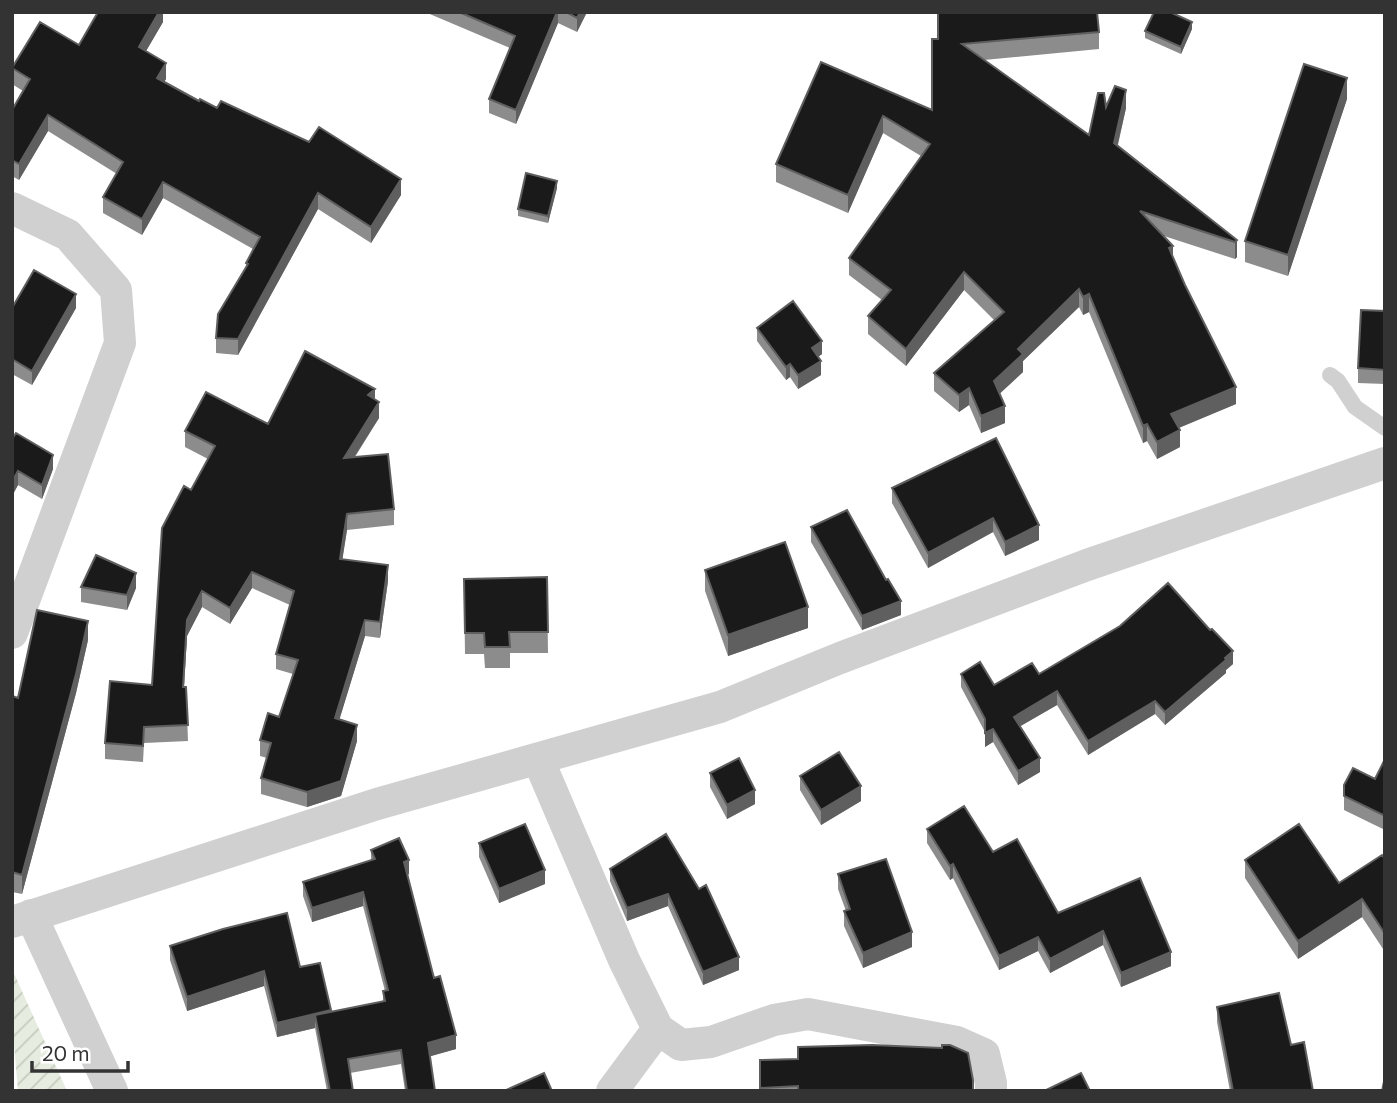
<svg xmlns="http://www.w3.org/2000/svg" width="1397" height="1103" font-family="Commissioner,sans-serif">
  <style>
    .garden { fill: url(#garden-furrows) }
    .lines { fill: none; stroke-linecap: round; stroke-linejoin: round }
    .lane { stroke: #d0d0d0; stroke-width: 16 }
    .street { stroke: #d0d0d0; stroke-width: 32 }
    .wall { fill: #8c8c8c }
    .shaded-wall { fill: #5f5f5f }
    .building { fill: #1a1a1a; stroke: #5f5f5f; stroke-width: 2 }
  </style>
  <defs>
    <pattern id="garden-furrows" width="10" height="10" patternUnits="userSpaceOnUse" patternTransform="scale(1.75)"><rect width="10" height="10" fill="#e6ecdf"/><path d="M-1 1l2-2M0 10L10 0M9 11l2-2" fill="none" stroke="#c6cbc0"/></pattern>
  </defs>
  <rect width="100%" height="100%" fill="#fff"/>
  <!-- garden -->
  <path class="garden" d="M12 969 67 1091H18L12 1021Z"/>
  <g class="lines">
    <!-- lane -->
    <path class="lane" d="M1330 375 1338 381 1355 407 1385 428"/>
    <!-- street -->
    <path class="street" d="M12 208 68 235 116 290 120 343 12 633
      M538 759 624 960 658 1029 681 1045 711 1042 774 1020 808 1014 957 1042 984 1054 991 1083V1091
      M31 915 112 1091
      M12 922 377 804 720 707 840 658 1087 565 1385 463
      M612 1091 658 1029"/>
  </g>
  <!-- wall -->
  <path class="wall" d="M163 12V22L146 51 166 79 164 82 199 101 217 108 401 195 371 243 318 209 238 355 216 353V338L246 268V263L253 249 163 198 142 235 103 213V197L117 174 48 131 19 180 12 176V110L23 91 12 84V68L79 45Z
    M425 12H587L577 32 558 23 516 124 489 113V99L510 48Z
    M837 12H875L837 14Z
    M1192 29 1181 54 1145 38V31Z
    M1099 32V49L984 60 1089 135 1106 107 1126 108 1118 145 1237 240V257L1235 259 1164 236 1236 404 1179 428 1180 447 1157 459 1147 441 1143 443 1089 312 1083 315 1079 307 1023 361V372L999 394 1005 423 981 433 969 405 959 412 934 391V373L994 320 964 290 906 366 868 334V316L882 300 849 275V258L921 156 883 133 848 213 776 182V164L821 62 932 110 938 39Z
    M1347 99 1288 276 1245 262V241Z
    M557 188 548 223 518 216V209Z
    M12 308H76L32 385 12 374Z
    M1385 311V384L1358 383V368Z
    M757 328 822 354 818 357 821 375 798 389 790 377 786 380 757 341Z
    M375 400 379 418 355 457 394 509V525L347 530 342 560 388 581 380 638 365 636 339 720 357 741 341 796 307 807 261 794V778L267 758 260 756V740L279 717 293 674 276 669V654L290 605 252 588 230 624 202 607 187 636 184 687H186L188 741 144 743 143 762 105 759V743L152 685 191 490 208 459 185 447V431L268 424Z
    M12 439 53 469 42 499 18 485 12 496Z
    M892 488 1039 525V540L1005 556 993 532 928 568 892 503Z
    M811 527 901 615 862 630 811 542Z
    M705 570 808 628 728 656 705 591Z
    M547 577 548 653H510V668H485L484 654H465L464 579Z
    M81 587 136 588 127 610 81 602Z
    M88 640 76 693 22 894 12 892V696L18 698Z
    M1233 664 1226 670V673L1165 725 1155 714 1088 755 1057 705 1020 726 1040 772 1018 785 993 742 985 747V732L961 687V674L994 685 1039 674Z
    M1385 759V830L1344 810V785L1375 779Z
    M710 773 755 804 727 819 710 787Z
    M800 776 861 801 821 825 800 790Z
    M927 829 993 852 1058 913 1140 878 1171 966 1121 987 1103 945 1050 973 1038 951 999 970 953 878 950 880 927 843Z
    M666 834 739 970 703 985 668 906 627 921 610 881V869Z
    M479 843 545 884 499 903 479 857Z
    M371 850 409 874 408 875 434 978 456 1049 430 1056 435 1091H405L401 1064 350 1073 353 1091H327L315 1028 277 1037 264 986 187 1011 170 960V946L300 967 331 1012 383 1002V991H385L363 906 312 922 303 896V882L371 860Z
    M1385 859V952L1362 917 1298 959 1245 878V860L1339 883Z
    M838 874 912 947 863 968 844 926V911H846L838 889Z
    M1217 1007 1291 1045 1313 1091H1230L1217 1022Z
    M760 1060 973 1091H760Z"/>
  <!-- shaded-wall -->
  <path class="shaded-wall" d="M159 12H163V22L139 63V47Z
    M557 12H558V23L516 124V110Z
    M580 12H587L577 32V18Z
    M1192 22V29L1181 54V47Z
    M166 63V79L157 94V78Z
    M1347 78V99L1288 276V255Z
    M1126 90V108L1114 160V143Z
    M48 115V131L19 180V164Z
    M883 116V133L848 213V195Z
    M401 179V195L371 243V227Z
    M557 181V188L548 223V216Z
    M163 182V198L142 235V219Z
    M318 193V209L238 355V339Z
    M1237 240V257L1235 259V242Z
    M1173 246V263L1169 248Z
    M964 272V290L906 366V349Z
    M1079 289V307L1023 361V372L994 399V381L1018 349Z
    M76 294V308L32 385V371Z
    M1089 294V312L1083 315V297Z
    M822 341V354L812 361V348Z
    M821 361V375L798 389V375Z
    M790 364V377L786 380V367Z
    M1236 387V404L1171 431V414Z
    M969 388V405L959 412V395Z
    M375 389V405L368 395Z
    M379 402V418L344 473V458Z
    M1005 406V423L981 433V416Z
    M1147 424V441L1143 443V426Z
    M1180 430V447L1157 459V442Z
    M53 455V469L42 499V485Z
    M18 471V485L12 496V482Z
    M347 514V530L340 575V559Z
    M993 518V532L928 568V553Z
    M1039 525V540L1005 556V542Z
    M388 565V581L380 638V622Z
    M252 572V588L230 624V608Z
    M136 573V588L127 610V595Z
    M202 591V607L187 636 183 703 187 620Z
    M901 601V615L862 630V616Z
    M808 607V628L728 656V635Z
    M365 620V636L335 734V718Z
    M88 621V640L76 693 22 894V875Z
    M1233 651V664L1226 670V673L1165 725V712Z
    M1057 691V705L1014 730V717Z
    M1155 701V714L1088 755V741Z
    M357 725V741L341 796 307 807V792Z
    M993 729V742L985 747V733Z
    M1040 758V772L1018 785V771Z
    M861 786V801L821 825V810Z
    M755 790V804L727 819V805Z
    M409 860V874L404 876V862Z
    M953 864V878L950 880V866Z
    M545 870V884L499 903V889Z
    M363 892V906L312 922V908Z
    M668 894V906L627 921V908Z
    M1362 899V917L1298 959V941Z
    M1103 931V945L1050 973V959Z
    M912 932V947L863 968V953Z
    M1038 937V951L999 970V956Z
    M1171 952V966L1121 987V973Z
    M739 957V970L703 985V972Z
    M264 971V986L187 1011V997Z
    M331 1010V1024L315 1015V1028L277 1037V1023Z
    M456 1035V1049L428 1057V1043Z"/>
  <!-- building -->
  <path class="building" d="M98 12H159L139 47 166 63 157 78 199 101 200 99 217 108 221 101 309 142 319 127 401 179 371 227 318 193 238 339 216 338 218 314 248 264 246 263 260 237 163 182 142 219 103 197 123 162 48 115 19 164 12 160V110L30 79 12 68 40 22 79 45Z
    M459 12H557L516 110 489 99 515 36Z
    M566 12H580L577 18Z
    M938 12H1097L1099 32 962 44 1089 135 1098 93H1104L1106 107 1115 86 1126 90 1114 143 1237 240 1235 242 1140 211 1173 246 1169 248 1185 285 1236 387 1171 414 1180 430 1157 442 1147 424 1143 426 1089 294 1083 297 1079 289 1018 349 1023 354 994 381 1005 406 981 416 969 388 959 395 934 373 1004 312 964 272 906 349 868 316 891 290 849 258 930 144 883 116 848 195 776 164 821 62 932 110V39H938Z
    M1154 12H1170L1192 22 1181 47 1145 31Z
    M1304 64 1347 78 1288 255 1245 241Z
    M526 173 557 181 548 216 518 209Z
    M34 270 76 294 32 371 12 359V308Z
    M793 301 822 341 812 348 821 361 798 375 790 364 786 367 757 328Z
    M1361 310 1385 311V370L1358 368Z
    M305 351 375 389 368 395 379 402 344 458 388 454 394 509 347 514 340 559 388 565 380 622 365 620 335 718 357 725 341 781 307 792 261 778 271 743 260 740 268 713 279 717 298 660 276 654 294 591 252 572 230 608 202 591 187 620 183 687H186L188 725 144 727 143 746 105 743 110 681 152 685 162 528 184 486 191 490 215 446 185 431 206 392 268 424Z
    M16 433 53 455 42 485 18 471 12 482V439Z
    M996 438 1039 525 1005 542 993 518 928 553 892 488Z
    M847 510 886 580 888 579 901 601 862 616 811 527Z
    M785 542 808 607 728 635 705 570Z
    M96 555 136 573 127 595 81 587Z
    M547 577 548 632H509L510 647H485L484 633H465L464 579Z
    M1168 583 1210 630 1212 629 1233 651 1225 658 1226 660 1165 712 1155 701 1088 741 1057 691 1014 717 1040 758 1018 771 993 729 985 733V719L961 674 980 662 994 685 1032 663 1039 674 1120 626Z
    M37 610 88 621 76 674 22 875 12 872V696L18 698Z
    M839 752 861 786 821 810 800 776Z
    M739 758 755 790 727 805 710 773Z
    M1385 759V816L1344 796V785L1353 768 1375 779Z
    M964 806 993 852 1017 839 1058 913 1140 878 1171 952 1121 973 1103 931 1050 959 1038 937 999 956 953 864 950 866 927 829Z
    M525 824 545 870 499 889 479 843Z
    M1299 824 1339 883 1382 855 1385 859V934L1362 899 1298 941 1245 860Z
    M666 834 699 889 706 885 739 957 703 972 668 894 627 908 610 869Z
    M399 838 409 860 404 862 434 978 440 976 456 1035 428 1043 435 1091H407L401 1050 348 1059 353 1091H330L315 1015 385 1001 383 991 388 990 363 892 312 908 303 882 375 859 371 850Z
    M886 859 912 932 863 953 844 911 850 909 838 874Z
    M287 913 300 967 320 963 331 1010 277 1023 264 971 187 997 170 946 223 929Z
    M1279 993 1291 1045 1304 1042 1313 1091H1233L1217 1007Z
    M872 1045 942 1048V1045H950L968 1053 973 1080V1091H798V1086L760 1088V1060L798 1059V1047Z
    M544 1073 552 1091H504Z
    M1081 1073 1090 1091H1047L1046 1090Z
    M1385 1077V1091H1382Z"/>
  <!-- border -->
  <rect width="1397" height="1103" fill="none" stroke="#333333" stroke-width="28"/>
  <!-- scale -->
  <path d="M32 1061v10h96v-10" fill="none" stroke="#333333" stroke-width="3.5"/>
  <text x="42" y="1061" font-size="21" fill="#333333" stroke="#ffffff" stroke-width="5" paint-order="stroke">20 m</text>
</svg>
